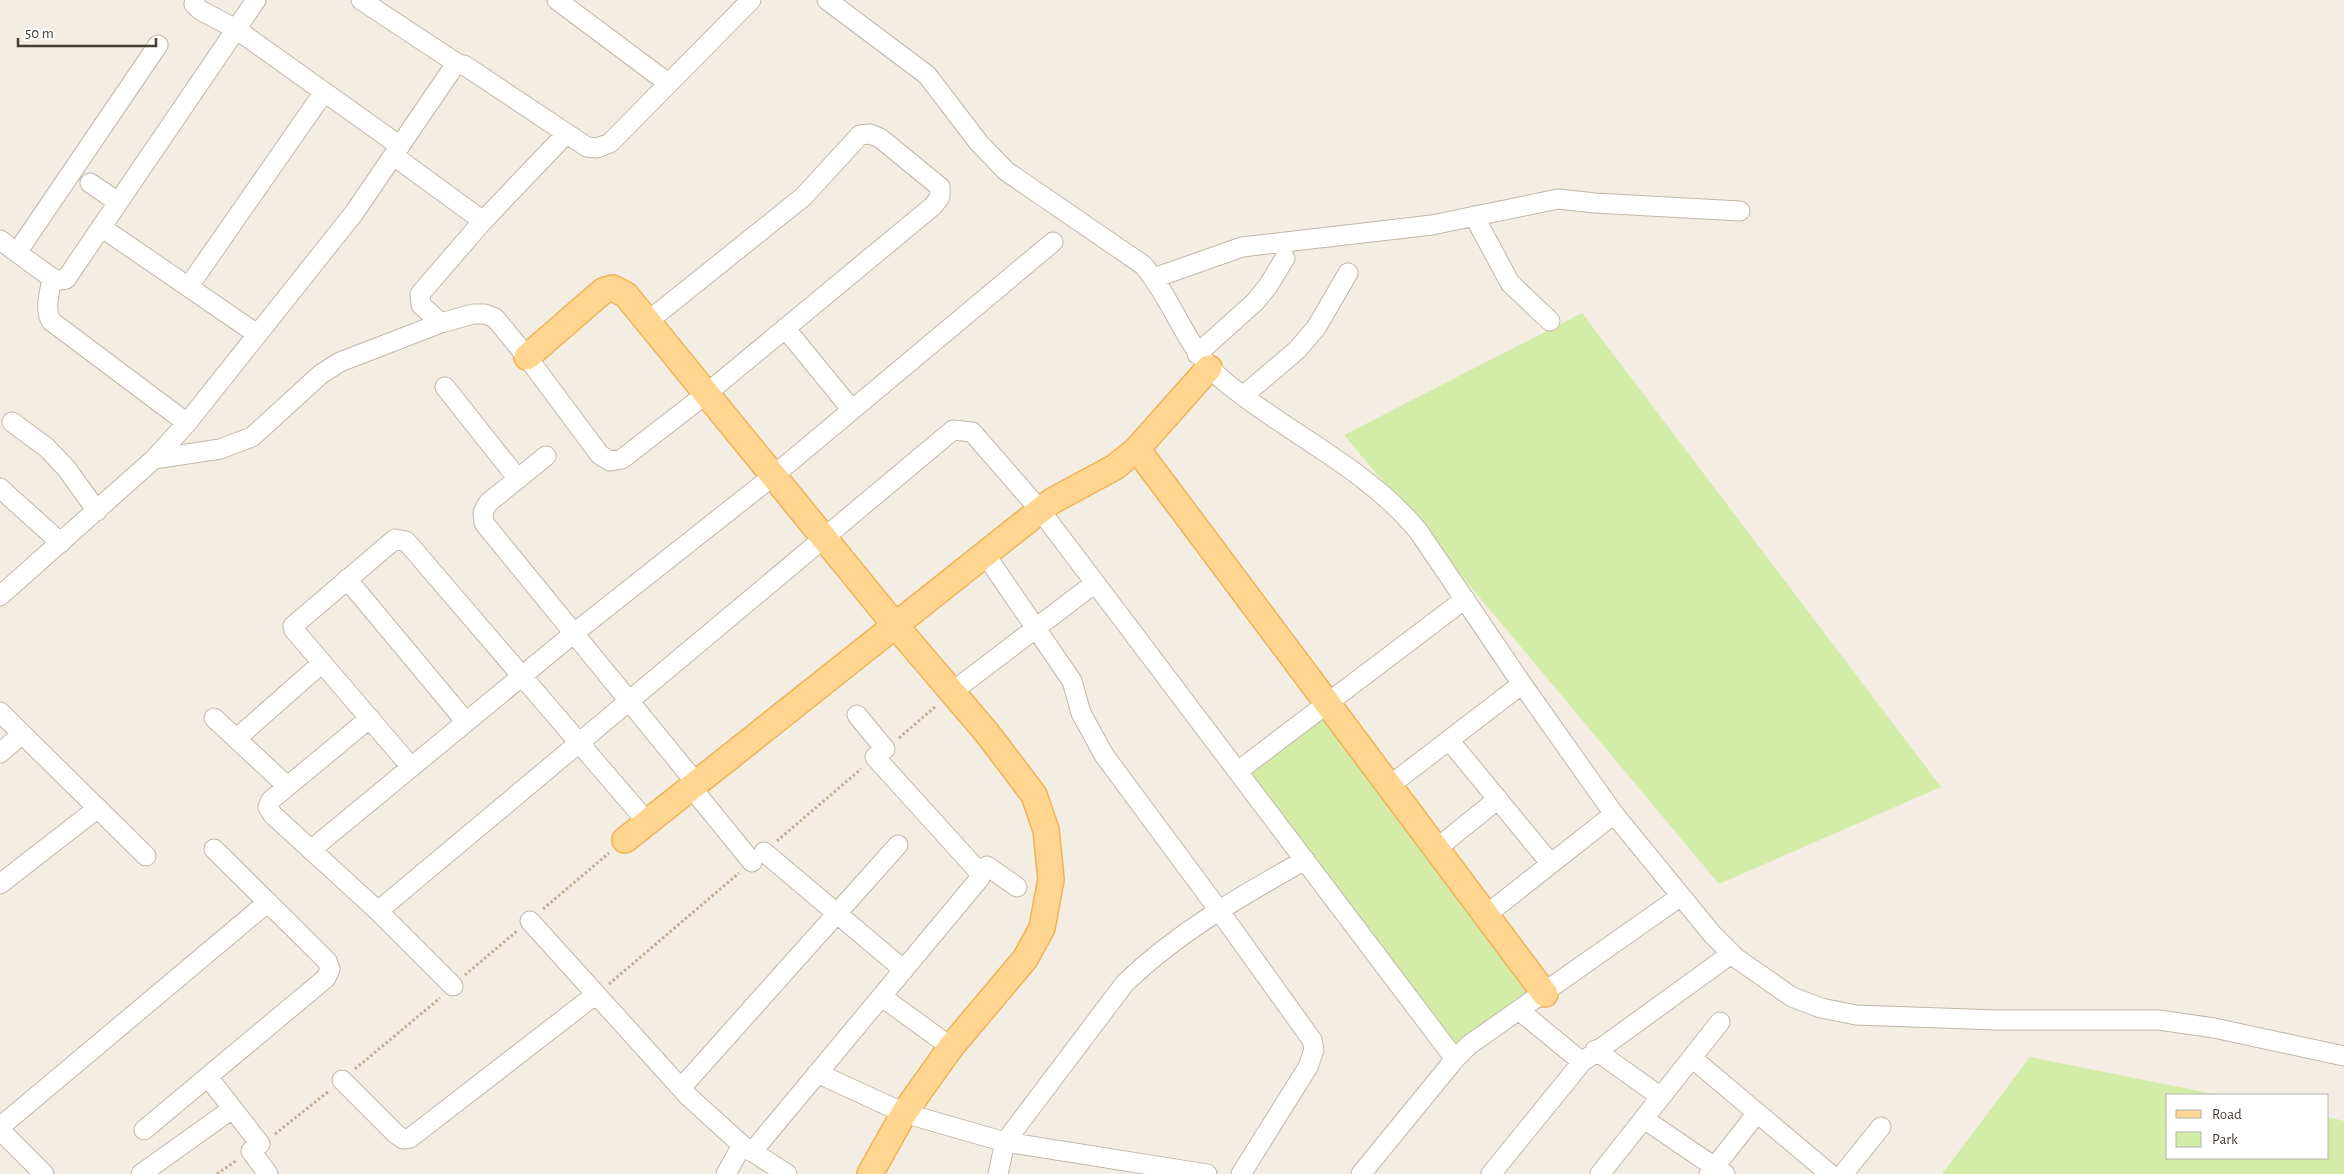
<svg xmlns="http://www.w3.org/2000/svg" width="2344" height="1174" font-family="'Alegreya Sans',sans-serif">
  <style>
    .green { fill: #d3eca8 }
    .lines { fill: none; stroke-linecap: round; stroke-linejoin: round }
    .minor-casing { stroke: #c2b7a8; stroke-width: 21 }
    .major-casing { stroke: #eeb356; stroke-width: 28 }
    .path { stroke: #c3ae95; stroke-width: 3; stroke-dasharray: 2.5 2.5; stroke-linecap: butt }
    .minor { stroke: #fff; stroke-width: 19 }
    .major { stroke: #ffd590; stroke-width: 25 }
  </style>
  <rect width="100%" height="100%" fill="#f3ede3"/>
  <!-- green -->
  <path class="green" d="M1582 313 1941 787 1719 884 1344 435Z
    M1327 703 1545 994 1455 1059 1238 771Z
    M2030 1057 2219 1095H2168V1158H2328V1117L2344 1121V1174H1942Z"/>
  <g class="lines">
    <defs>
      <path id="minor" d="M195 0 194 4 200 10 236 29 400 146
        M361 0 458 64
        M557 0 668 83
        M827 0 927 75 979 143 1006 171 1143 265C1175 302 1185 349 1225 382 1288 434 1367 468 1419 532L1522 684 1614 814 1712 934 1736 958 1792 997 1821 1008 1856 1015 1997 1020H2159L2214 1028 2344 1056
        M394 156 483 221
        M90 183 118 202
        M1474 216 1510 283 1550 321
        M101 227 257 334
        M0 240 52 278 59 280 66 279 256 0
        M18 251 158 45
        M52 278C50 292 44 308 51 321L187 423
        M1154 278 1242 247 1432 225 1558 199 1595 203 1740 211
        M189 286 324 92
        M441 323 421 305 420 294 483 221 566 134
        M785 328 852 410
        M1197 354 1255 302 1268 286 1285 258
        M445 387 518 479
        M1244 395 1297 350 1316 328 1348 273
        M12 422 47 448 66 468 97 511
        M546 456 488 503 483 512 484 523 696 783
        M154 459 220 449 252 437 321 374 340 362 441 323 473 314H485L495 318 527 357 600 455 610 461 622 459 706 394 933 206 940 197V187L880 138 870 134 860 135 803 197 647 322
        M0 488 61 543
        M985 554 1072 681 1081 713 1104 755 1218 909 1312 1040 1314 1050 1308 1067 1241 1174
        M347 579 466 722
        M0 596 154 459 187 423 354 213 453 68 458 64 464 65 587 147 597 148 610 143 751 0
        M952 692 1095 583
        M0 712 146 856
        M857 715 885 749
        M214 718 287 786
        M370 718 271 800 268 807 273 815 378 911 453 986
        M236 739 322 663
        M1449 740 1551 864
        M0 753 22 734
        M411 767 294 630 293 626 395 539 406 541 647 822
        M1238 771 1465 599
        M1389 786 1522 684
        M691 787 752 862
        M312 849 573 634 773 476 1053 242
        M1436 849 1498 799
        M764 852 904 970
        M980 873 987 866 1017 887
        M0 884 98 808
        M378 911 953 430 972 432 1040 510 1455 1059
        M1486 915 1614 814
        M530 921 688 1096 742 1145 787 1174
        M882 997 951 1047
        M1520 1011 1582 1062
        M1595 1050 1661 1097
        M1692 1058 1830 1174
        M817 1073 904 1113 1005 1142 1207 1174
        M208 1077 260 1144
        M342 1080 396 1134 403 1139 410 1138 595 995
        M681 1088 898 845
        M1644 1119 1725 1174
        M0 1127 268 902
        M0 1130 44 1174
        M144 1130 326 978 330 969 327 961 214 849
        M251 1151 268 1174
        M752 1152 980 878V873L875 757
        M141 1174 232 1109
        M726 1174 742 1145
        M998 1174 1005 1142 1125 983C1178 932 1241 896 1305 860
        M1361 1174 1455 1059 1469 1045 1681 896
        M1491 1174 1582 1062 1731 954
        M1600 1174 1720 1022
        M1709 1174 1757 1113
        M1843 1174 1881 1127"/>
      <path id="major" d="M527 357 603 291 613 288 626 295 895 625 987 733 1034 795 1046 830 1051 879 1042 928 1025 959 951 1047 904 1113 870 1174
        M1137 449 1545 994
        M625 840 1052 501 1115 467 1137 449 1209 368"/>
    </defs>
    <!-- minor casing -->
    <use href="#minor" class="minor-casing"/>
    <!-- major casing -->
    <use href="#major" class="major-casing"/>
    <!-- path -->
    <path class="path" d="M899 738 936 706
      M777 841 861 769
      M543 909 609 853
      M465 975 517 931
      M609 984 739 873
      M355 1069 440 998
      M275 1134 329 1091
      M217 1174 237 1160"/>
    <!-- minor -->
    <use href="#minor" class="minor"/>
    <!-- major -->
    <use href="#major" class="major"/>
  </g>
  <!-- legend -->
  <rect x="2166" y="1094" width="162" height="65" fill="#ffffff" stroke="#b5b1ad"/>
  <rect x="2176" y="1110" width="25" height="8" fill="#ffd590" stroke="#b5b1ad"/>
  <text x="2212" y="1119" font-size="15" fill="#463d33">Road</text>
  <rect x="2176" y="1132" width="25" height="15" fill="#d3eca8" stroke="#b5b1ad"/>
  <text x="2212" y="1144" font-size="15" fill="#463d33">Park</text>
  <!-- scale -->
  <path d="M18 38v8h138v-8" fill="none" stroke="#463d33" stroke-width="2.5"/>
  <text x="25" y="38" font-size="15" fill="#463d33" stroke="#ffffff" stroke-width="4" paint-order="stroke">50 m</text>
</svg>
